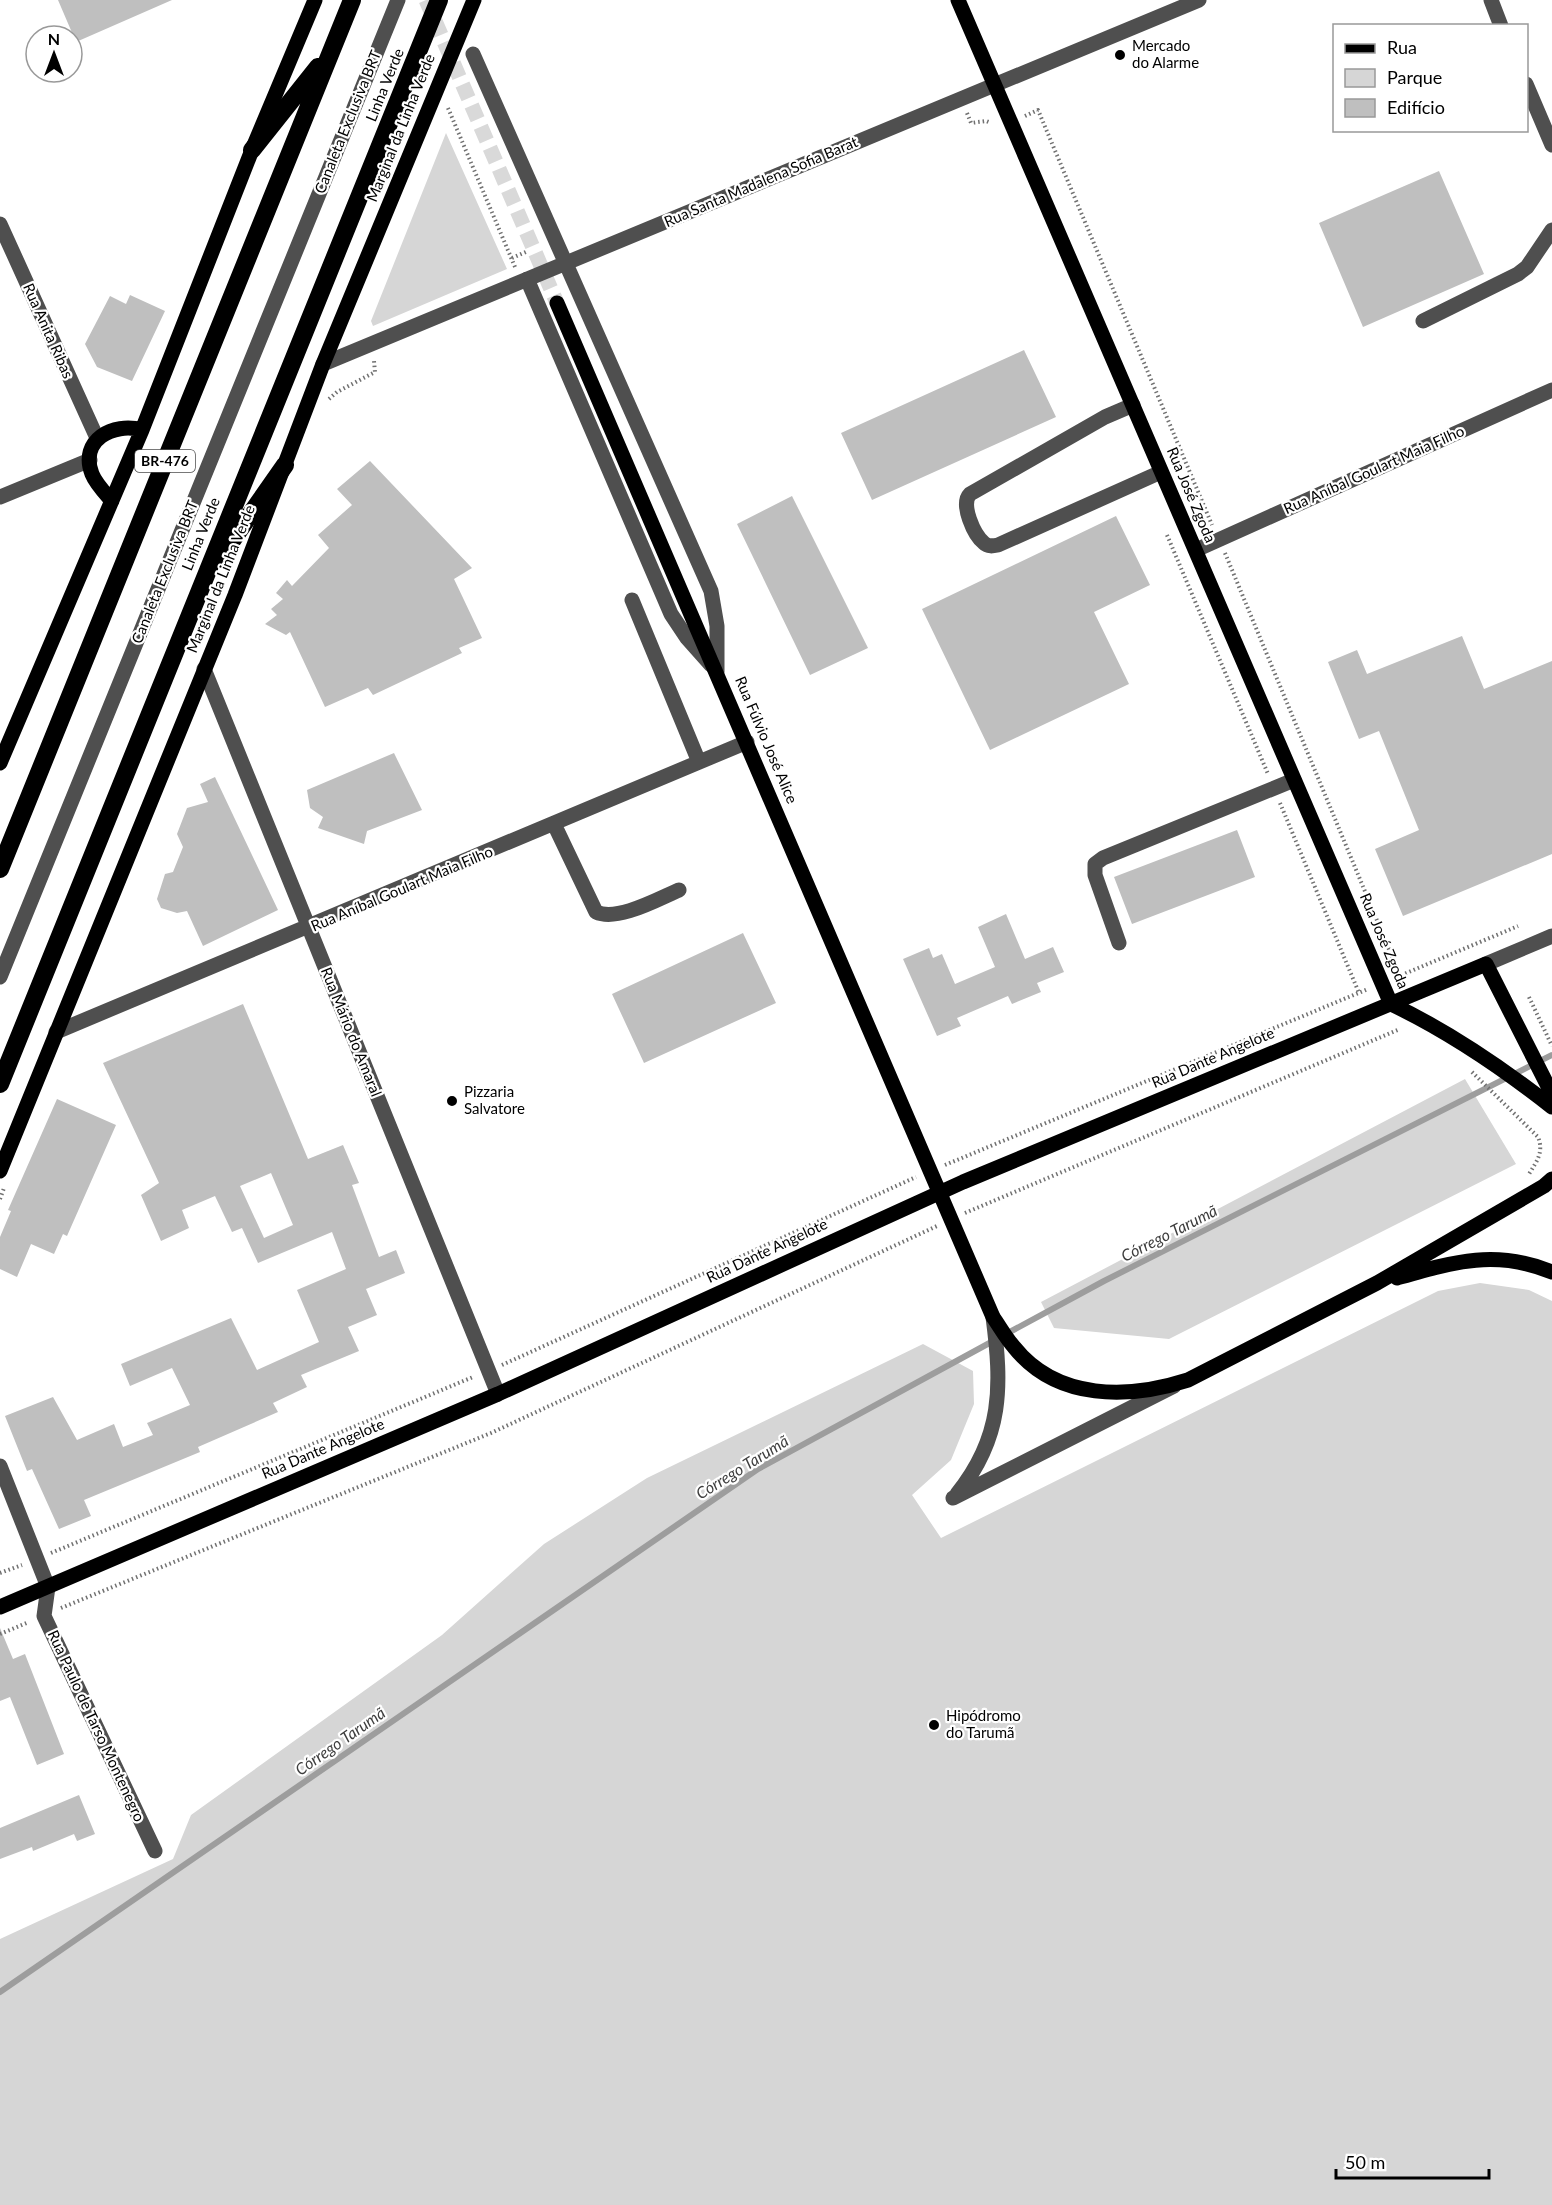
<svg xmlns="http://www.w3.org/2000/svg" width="1552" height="2205" font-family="Lato,sans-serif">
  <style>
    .green { fill: #d6d6d6 }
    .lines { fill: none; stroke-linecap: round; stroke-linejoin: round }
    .stream { stroke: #9d9d9d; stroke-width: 6 }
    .building { fill: #bfbfbf; fill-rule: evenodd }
    .major-tunnel { stroke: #d9d9d9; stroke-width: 15; stroke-dasharray: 15 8; stroke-linecap: butt }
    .path { stroke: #717171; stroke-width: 4; stroke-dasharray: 1.5 3; stroke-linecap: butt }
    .minor { stroke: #4f4f4f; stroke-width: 15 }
    .major { stroke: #000; stroke-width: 15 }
    .highway { stroke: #000; stroke-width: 18 }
    .poi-dot { fill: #000; stroke: #fff; stroke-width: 2 }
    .labels { text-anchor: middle; stroke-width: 4.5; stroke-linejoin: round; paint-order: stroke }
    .shield { fill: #fff; stroke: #4c4c4c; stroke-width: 1.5 }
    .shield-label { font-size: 14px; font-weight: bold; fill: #000 }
    .poi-label { font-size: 15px; fill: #000; stroke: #fff; text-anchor: start }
    .street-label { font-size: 15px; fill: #000; stroke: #fff }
    .water-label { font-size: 16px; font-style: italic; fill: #3e3e3e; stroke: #fff }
  </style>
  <rect width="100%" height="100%" fill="#fff"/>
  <!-- green -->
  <path class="green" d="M446 133 507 269 373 326 371 321Z
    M1465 1079 1516 1164 1169 1339 1054 1328 1041 1302Z
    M1480 1283 1529 1290 1552 1301V2205H0V1939L173 1859 191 1815 442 1635 544 1544 647 1478 923 1344 973 1371 974 1404 951 1460 912 1495 941 1538 1438 1291Z"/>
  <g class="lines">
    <!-- stream -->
    <path class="stream" d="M1006 1334 1104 1281 1552 1055
      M0 1992 758 1469 995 1340"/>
  </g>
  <!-- building -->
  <path class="building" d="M58 0H172L76 42Z
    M1439 171 1484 274 1363 327 1319 223Z
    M130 295 165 311 132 381 97 367 85 344 110 296 126 304Z
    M1024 350 1056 417 872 500 841 433Z
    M370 461 472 568 454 579 482 638 459 648 462 653 373 695 368 688 325 707 290 632 286 635 265 624 277 615 271 609 283 599 276 593 287 580 292 586 329 548 318 535 352 505 337 489Z
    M792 496 868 648 810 675 737 524Z
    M1116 516 1150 585 1094 612 1129 684 990 750 922 609Z
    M1462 636 1484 689 1552 661V854L1403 916 1375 849 1419 830 1379 731 1359 739 1328 662 1357 650 1367 674Z
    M394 753 422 810 367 831 364 844 318 828 323 817 310 808 307 790Z
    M215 777 278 910 203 946 187 911 177 913 161 908 157 899 165 874 173 872 183 847 177 834 187 808 208 802 200 784Z
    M1237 830 1255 877 1132 924 1114 877Z
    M1006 914 1025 959 1053 947 1064 972 1037 983 1041 992 1012 1004 1008 996 957 1018 961 1026 937 1036 903 959 929 948 933 958 942 954 955 984 995 967 978 927Z
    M743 933 776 1003 644 1063 612 994Z
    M243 1004 308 1159 343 1145 359 1183 352 1185 379 1257 396 1250 405 1273 366 1289 377 1315 348 1327 359 1351 301 1375 307 1387 273 1403 278 1412 198 1447 200 1452 84 1500 91 1516 59 1529 32 1469 27 1471 5 1416 53 1397 77 1440 114 1424 123 1447 153 1435 147 1423 190 1405 172 1368 130 1386 121 1364 231 1318 257 1370 319 1342 297 1290 346 1269 332 1232 258 1263 242 1228 232 1232 215 1196 182 1210 189 1228 161 1241 141 1195 159 1183 103 1063ZM271 1173 293 1225 264 1238 240 1186Z
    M57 1099 116 1125 67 1236 63 1234 54 1254 31 1244 17 1277 0 1269V1237L11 1211 8 1210Z
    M0 1628 13 1659 25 1654 64 1754 37 1765 10 1697 0 1701Z
    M79 1795 95 1834 77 1841 74 1834 33 1851 32 1847 0 1859V1828Z"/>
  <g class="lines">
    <!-- major-tunnel -->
    <path class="major-tunnel" d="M426 0 557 303"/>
    <!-- path -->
    <path class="path" d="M448 108 515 267
      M967 113 971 123 986 121 991 123
      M1025 116 1038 110 1212 525
      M512 258 528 251
      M329 399 337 392 375 372 374 361
      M1167 535 1268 774
      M1225 553 1400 976
      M1280 803 1359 993
      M1397 977 1518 926
      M1529 997 1552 1046
      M1472 1072 1538 1137C1544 1152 1537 1161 1529 1174
      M945 1165 1368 989
      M0 1199 4 1188
      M965 1213 1400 1029
      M502 1365 916 1177
      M51 1553 473 1377
      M0 1573 22 1565
      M61 1608 491 1433 937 1226
      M0 1634 29 1622"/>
    <!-- minor -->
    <path class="minor" d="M1491 0 1501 26
      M473 54 711 591 717 626V672
      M1526 84 1552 145
      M0 224 97 438
      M527 279 671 614 687 638 711 665
      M1423 321 1518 274 1527 267 1552 230
      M323 364 1199 0
      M1133 405 1105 417 970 494C960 504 974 535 984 543 988 547 993 546 998 545L1161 472
      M0 497 90 460
      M1196 550 1552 390
      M632 600 699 762
      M204 669 498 1394
      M554 824 596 912C617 922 658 899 679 890
      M1119 943 1095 875V864L1103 858 1294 780
      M1486 964 1552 936
      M0 977 398 0
      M56 1032 747 742
      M0 1466 48 1587 44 1616 155 1851
      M957 1494C1003 1437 1002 1386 993 1317
      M953 1498 1174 1386"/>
    <!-- major -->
    <path class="major" d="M958 0 1391 1004
      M557 303 993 1317C1000 1327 1006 1338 1014 1347 1057 1401 1129 1399 1188 1380L1377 1283 1544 1186 1552 1179
      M112 501C105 493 96 484 92 474 79 440 113 422 142 430
      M0 763 142 430 252 150 315 0
      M1391 1004C1450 1032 1501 1067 1552 1107
      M0 1171 235 595 323 364 474 0
      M1397 1278C1453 1262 1496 1249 1552 1272
      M0 1607 498 1394 963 1182 1486 964 1552 1094"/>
    <!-- highway -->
    <path class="highway" d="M252 150 318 67
      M219 559 285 465
      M0 869 352 0
      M0 1084 439 0"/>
  </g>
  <!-- markers -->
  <g class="poi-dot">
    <circle cx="1120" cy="55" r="6"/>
    <circle cx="452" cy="1101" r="6"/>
    <circle cx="934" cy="1725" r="6"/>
  </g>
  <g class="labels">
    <!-- shield labels -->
    <rect class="shield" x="135" y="450" width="60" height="22" rx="4.5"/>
    <g class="shield-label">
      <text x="165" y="466">BR-476</text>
    </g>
    <!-- poi labels -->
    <g class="poi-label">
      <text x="1132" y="51">Mercado<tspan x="1132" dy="17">do Alarme</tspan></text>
      <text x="464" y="1097">Pizzaria<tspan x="464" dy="17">Salvatore</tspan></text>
      <text x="946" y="1721">Hipódromo<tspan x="946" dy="17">do Tarumã</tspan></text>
    </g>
    <!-- street labels -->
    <g class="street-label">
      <text transform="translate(385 85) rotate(-68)" y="5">Linha Verde</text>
      <text transform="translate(348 122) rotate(-68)" y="5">Canaleta Exclusiva BRT</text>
      <text transform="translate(401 128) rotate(-68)" y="5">Marginal da Linha Verde</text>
      <text transform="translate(761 182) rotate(-23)" y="5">Rua Santa Madalena Sofia Barat</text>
      <text transform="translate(48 331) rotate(66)" y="5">Rua Anita Ribas</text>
      <text transform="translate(1374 470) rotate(-24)" y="5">Rua Aníbal Goulart Maia Filho</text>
      <text transform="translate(1191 495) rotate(67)" y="5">Rua José Zgoda</text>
      <text transform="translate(201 534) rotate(-68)" y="5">Linha Verde</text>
      <text transform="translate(165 572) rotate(-68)" y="5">Canaleta Exclusiva BRT</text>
      <text transform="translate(221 579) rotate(-68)" y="5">Marginal da Linha Verde</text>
      <text transform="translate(766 740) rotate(67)" y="5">Rua Fúlvio José Alice</text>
      <text transform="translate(402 889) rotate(-23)" y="5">Rua Aníbal Goulart Maia Filho</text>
      <text transform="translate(1384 941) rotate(67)" y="5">Rua José Zgoda</text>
      <text transform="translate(351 1032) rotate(68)" y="5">Rua Mário do Amaral</text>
      <text transform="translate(1213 1058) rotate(-23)" y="5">Rua Dante Angelote</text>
      <text transform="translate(767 1251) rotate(-25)" y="5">Rua Dante Angelote</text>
      <text transform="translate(323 1449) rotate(-23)" y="5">Rua Dante Angelote</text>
      <text transform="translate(96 1726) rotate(65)" y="5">Rua Paulo de Tarso Montenegro</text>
    </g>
    <!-- water labels -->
    <g class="water-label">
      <text transform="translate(1169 1233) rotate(-27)" y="6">Córrego Tarumã</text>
      <text transform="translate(742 1467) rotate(-32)" y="6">Córrego Tarumã</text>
      <text transform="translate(340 1741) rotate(-35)" y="6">Córrego Tarumã</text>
    </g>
  </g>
  <!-- legend -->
  <rect x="1333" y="24" width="195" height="108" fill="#ffffff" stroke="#999999" stroke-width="1.5"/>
  <rect x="1345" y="44" width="30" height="9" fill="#000000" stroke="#999999" stroke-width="1.5"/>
  <text x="1387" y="54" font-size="18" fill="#000000">Rua</text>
  <rect x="1345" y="69" width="30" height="18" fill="#d6d6d6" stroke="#999999" stroke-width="1.5"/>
  <text x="1387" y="84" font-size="18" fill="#000000">Parque</text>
  <rect x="1345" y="99" width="30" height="18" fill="#bfbfbf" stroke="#999999" stroke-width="1.5"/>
  <text x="1387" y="114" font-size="18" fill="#000000">Edifício</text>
  <!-- north arrow -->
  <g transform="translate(54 54)"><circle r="28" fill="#ffffff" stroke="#999999" stroke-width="1.5"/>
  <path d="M0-4.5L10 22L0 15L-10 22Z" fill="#000000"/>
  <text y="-9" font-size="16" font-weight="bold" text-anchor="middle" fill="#000000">N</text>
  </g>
  <!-- scale -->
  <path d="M1336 2169v9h153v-9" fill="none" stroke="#000000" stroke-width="3"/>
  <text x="1345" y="2169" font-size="18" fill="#000000" stroke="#ffffff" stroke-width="4.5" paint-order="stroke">50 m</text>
</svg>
